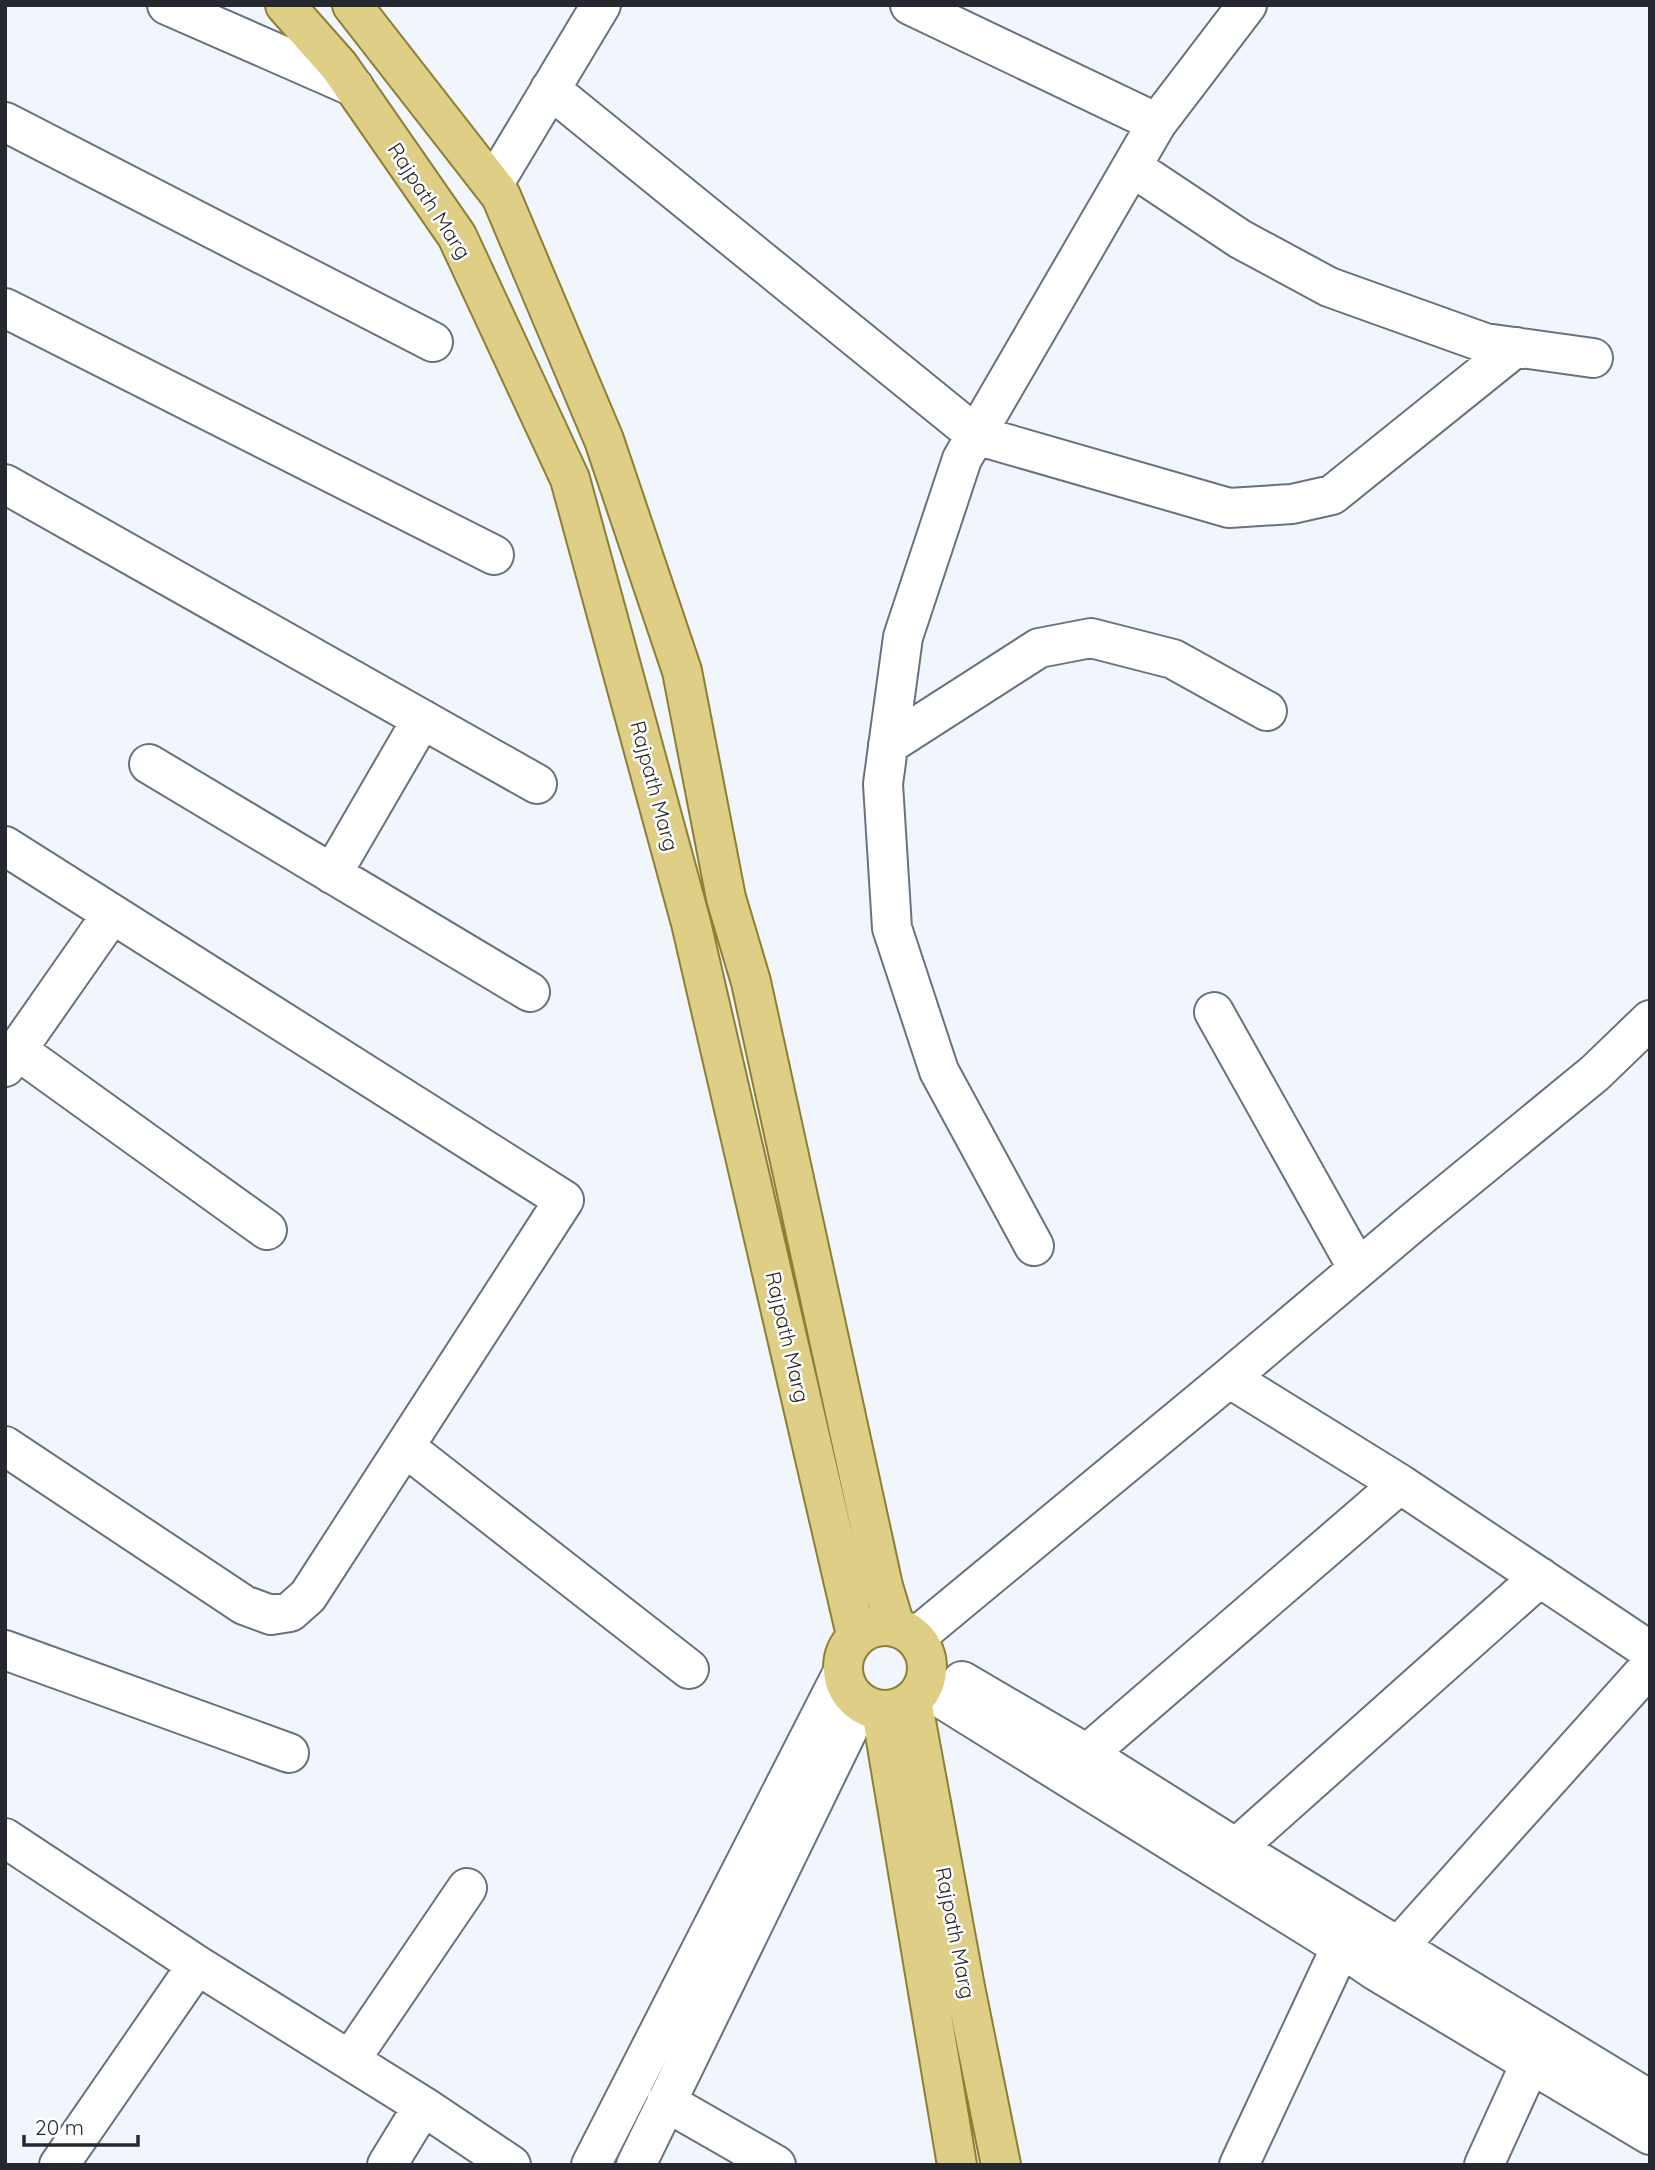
<svg xmlns="http://www.w3.org/2000/svg" width="1655" height="2170" font-family="Quicksand,sans-serif">
  <style>
    .lines { fill: none; stroke-linecap: round; stroke-linejoin: round }
    .minor-casing { stroke: #677281; stroke-width: 42 }
    .major-casing { stroke: #8f7f33; stroke-width: 42 }
    .minor { stroke: #fff; stroke-width: 38 }
    .major { stroke: #dece86; stroke-width: 38 }
    .labels { text-anchor: middle; stroke-width: 5; stroke-linejoin: round; paint-order: stroke }
    .street-label { font-size: 21px; fill: #25292f; stroke: #fff }
  </style>
  <rect width="100%" height="100%" fill="#f1f6fc"/>
  <g class="lines">
    <defs>
      <path id="minor" d="M167 5 354 87
        M910 5 1157 123
        M550 89 976 435 1229 508 1292 504 1332 495 1516 347
        M5 122 433 342
        M1132 167 1240 239 1329 287 1485 343 1593 358
        M493 185 601 5
        M5 308 494 555
        M5 484 537 784
        M888 745 1039 648 1091 638 1173 659 1267 711
        M149 764 530 992
        M5 846 564 1200 308 1596 290 1612 271 1615 244 1605 5 1446
        M332 874 422 719
        M1214 1012 1358 1269
        M17 1050 267 1230
        M5 1067 112 914
        M1034 1246 939 1071 892 928 883 784 903 637 962 459 1157 123 1247 5
        M1229 1378 1400 1484 1650 1651
        M405 1447 689 1669
        M916 1637 1229 1378 1417 1219 1595 1073 1650 1020
        M5 1650 289 1753
        M962 1681 1087 1754 1236 1848 1650 2100
        M923 1687 1341 1947 1376 1971 1650 2135
        M1087 1754 1400 1484
        M5 1838 197 1965 423 2106 511 2165
        M1236 1848 1540 1577
        M1383 1964 1650 1666
        M350 2060 467 1888
        M666 2102 776 2165
        M59 2165 197 1965
        M387 2165 423 2106
        M591 2165 843 1672
        M636 2165 861 1703
        M1239 2165 1341 1947
        M1484 2165 1531 2062"/>
      <path id="major" d="M285 5 339 66 457 236 570 479 691 923 856 1635
        M352 5 501 196 604 440 682 671 726 898 751 982 883 1586 895 1626
        M843 1668a42 42 0 1 1 84 0a42 42 0 1 1-84 0Z
        M912 1700 965 1987 1001 2165
        M881 1710 957 2165"/>
    </defs>
    <!-- minor casing -->
    <use href="#minor" class="minor-casing"/>
    <!-- major casing -->
    <use href="#major" class="major-casing"/>
    <!-- minor -->
    <use href="#minor" class="minor"/>
    <!-- major -->
    <use href="#major" class="major"/>
  </g>
  <g class="labels">
    <!-- street labels -->
    <g class="street-label">
      <text transform="translate(429 201) rotate(57)" y="7">Rajpath Marg</text>
      <text transform="translate(654 786) rotate(75)" y="7">Rajpath Marg</text>
      <text transform="translate(787 1337) rotate(77)" y="7">Rajpath Marg</text>
      <text transform="translate(955 1933) rotate(79)" y="7">Rajpath Marg</text>
    </g>
  </g>
  <!-- border -->
  <rect width="1655" height="2170" fill="none" stroke="#25292f" stroke-width="14"/>
  <!-- scale -->
  <path d="M24 2135v10h114v-10" fill="none" stroke="#25292f" stroke-width="3.5"/>
  <text x="35" y="2135" font-size="21" fill="#25292f" stroke="#ffffff" stroke-width="5" paint-order="stroke">20 m</text>
</svg>
